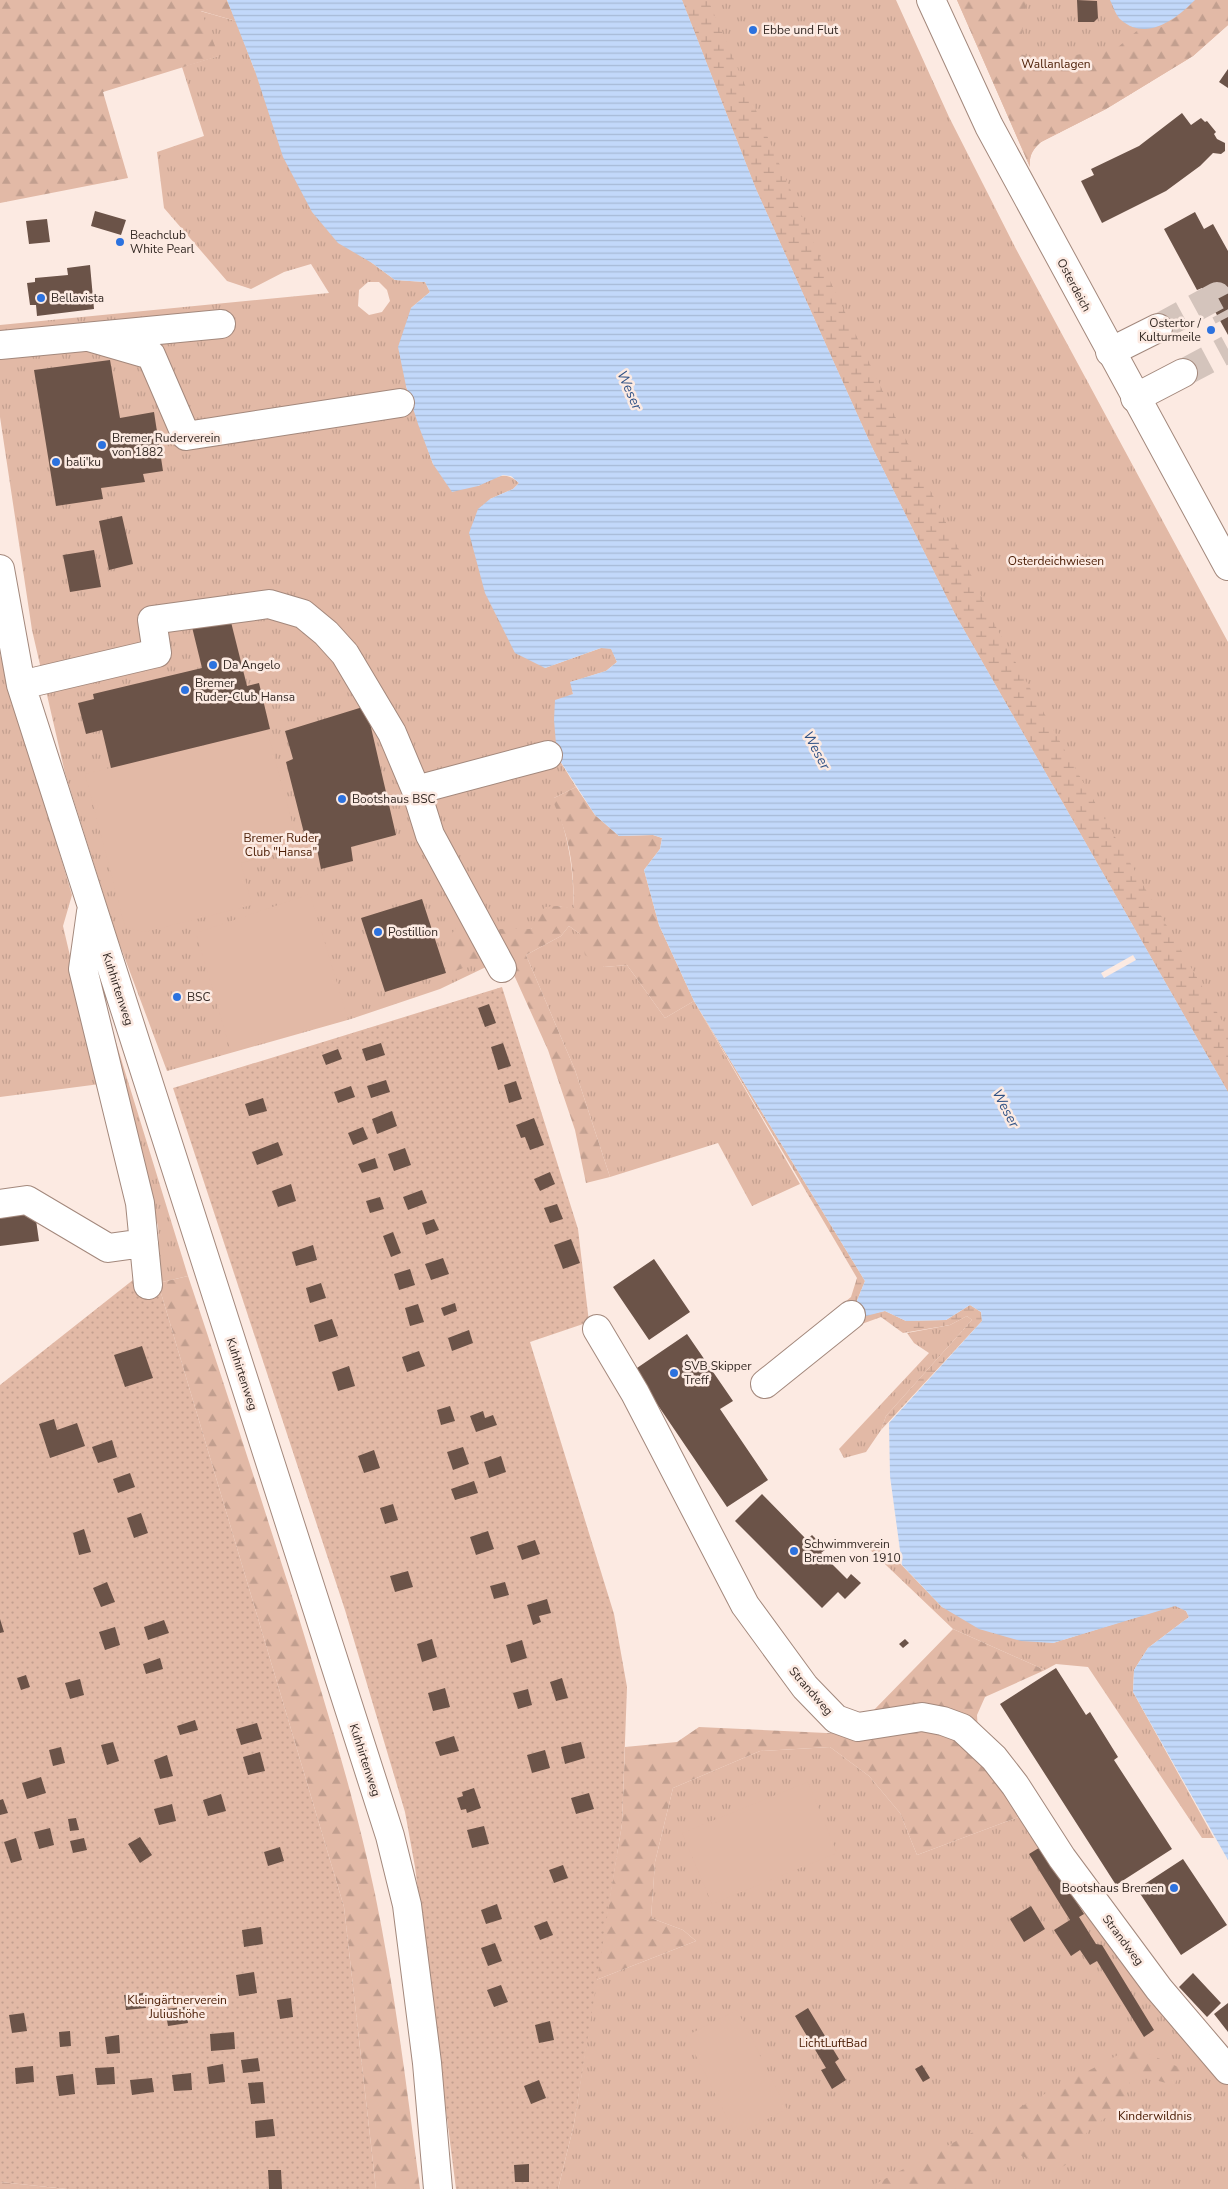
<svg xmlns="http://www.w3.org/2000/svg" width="1228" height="2189" font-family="'Nunito Sans',sans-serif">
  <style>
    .grass { fill: url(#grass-tufts); fill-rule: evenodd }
    .forest { fill: url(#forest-firs) }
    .wetland { fill: url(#wetland-marsh) }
    .garden { fill: url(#garden-dots) }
    .pitch { fill: #e2b9a6 }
    .water { fill: url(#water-rules) }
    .pier { fill: #fceae2 }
    .building { fill: #6b5348 }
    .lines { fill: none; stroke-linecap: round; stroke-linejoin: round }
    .minor-tunnel { stroke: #d4c4bc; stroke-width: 28; stroke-dasharray: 28 14; stroke-linecap: butt }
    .minor-casing { stroke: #a3887c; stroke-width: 30 }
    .major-casing { stroke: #a3887c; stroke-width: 30 }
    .minor { stroke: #fff; stroke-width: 28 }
    .major { stroke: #fff; stroke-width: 28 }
    .poi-dot { fill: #2c72df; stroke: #fceae2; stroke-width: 2 }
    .labels { text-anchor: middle; stroke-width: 5; stroke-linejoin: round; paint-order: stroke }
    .poi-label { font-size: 12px; fill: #352a25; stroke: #fceae2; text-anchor: start }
    .park-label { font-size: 12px; fill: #4e2008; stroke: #fceae2 }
    .street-label { font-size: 12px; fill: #352a25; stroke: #fceae2 }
    .water-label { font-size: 14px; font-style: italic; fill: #2f5185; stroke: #fceae2 }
  </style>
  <defs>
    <pattern id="grass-tufts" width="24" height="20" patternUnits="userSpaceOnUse" patternTransform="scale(1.25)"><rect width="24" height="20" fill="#e2b9a6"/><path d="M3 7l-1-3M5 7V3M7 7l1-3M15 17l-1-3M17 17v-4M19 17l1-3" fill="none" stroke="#c29f8f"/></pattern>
    <pattern id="forest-firs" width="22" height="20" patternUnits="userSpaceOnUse" patternTransform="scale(1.25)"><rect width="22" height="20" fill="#e2b9a6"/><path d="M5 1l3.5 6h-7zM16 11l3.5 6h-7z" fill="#c29f8f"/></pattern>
    <pattern id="wetland-marsh" width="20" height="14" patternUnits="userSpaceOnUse" patternTransform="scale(1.25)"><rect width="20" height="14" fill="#e2b9a6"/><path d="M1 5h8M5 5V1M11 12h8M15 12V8" fill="none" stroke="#c29f8f"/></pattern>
    <pattern id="garden-dots" width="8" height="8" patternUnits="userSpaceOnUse" patternTransform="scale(1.25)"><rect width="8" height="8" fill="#e2b9a6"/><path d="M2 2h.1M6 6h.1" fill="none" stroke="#c29f8f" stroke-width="1.8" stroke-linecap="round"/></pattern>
    <pattern id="water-rules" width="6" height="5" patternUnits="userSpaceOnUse" patternTransform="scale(1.25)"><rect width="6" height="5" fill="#c2d8fa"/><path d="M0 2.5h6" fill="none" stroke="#a7bad6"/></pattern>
  </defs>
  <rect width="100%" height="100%" fill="#fceae2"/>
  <!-- grass -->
  <path class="grass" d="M682 0H896L949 117 1016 249 1228 642V1092L955 614 872 447 756 189Z
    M957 0H1228V25L1193 56 1106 109 1041 142C1032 150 1029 156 1030 167Z
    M200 11 236 21 255 71 372 263 395 280 425 282 430 292 411 308 406 386 433 464 478 486C495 478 504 469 519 483L513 489 490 499 545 668 601 648H611L617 662 606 671 571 682 573 694 557 756 576 787 554 798C569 840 573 864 574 909L557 906 531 929H501L513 954 440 989 351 1019 167 1071 118 940 65 773 32 630 0 417V325L329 293 311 264 284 272 251 289 227 281 164 208 157 152 204 136 182 67 218 56ZM368 282H379L387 290 390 301 382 312 369 315 358 306 359 290Z
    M0 654 72 895 63 926 100 1084 0 1097Z
    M569 926 580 934 604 967 627 965 665 1018 694 1001 800 1184 752 1206 718 1143 610 1177 575 1070 526 955 561 936Z
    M102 997 188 1276 158 1283 160 1266 158 1226 96 999Z
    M967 1316 972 1320 886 1416 881 1430 866 1452 844 1458 839 1449 929 1353 914 1343 907 1333 950 1325Z
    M865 1545 891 1554 942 1607 1053 1643 1175 1605 1186 1611 1189 1617 1148 1648 1134 1670 1133 1692 1214 1838H1202L1088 1667 1056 1664 1045 1670 953 1629Z
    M830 1747 869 1776 900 1813 917 1855 1027 1814 1228 2080V2189H558L574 2124 596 1980 696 1941 683 1930 651 1918 655 1862 673 1788 760 1751Z"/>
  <!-- forest -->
  <path class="forest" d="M0 0H227L236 21 201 11 219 56 103 92 128 178 0 203Z
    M957 0H1027L1019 54 1046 60 1117 48 1139 29 1162 27 1182 13 1195 0H1228V25L1193 56 1106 109 1041 142C1032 150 1029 156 1030 167Z
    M576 787 595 815 619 836 653 835 662 838 660 849 644 870 659 925 694 1001 665 1018 627 965 604 967 585 955 580 934 569 926 561 936 526 955 575 1070 610 1177 586 1183 575 1130 548 1050 504 953 455 971 446 942 456 928 475 922 489 929H531L545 907 557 906 574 908C573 863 571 841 552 799Z
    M188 1276C226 1389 262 1502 298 1615 326 1707 355 1799 375 1894 395 1991 407 2090 420 2189H376L344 1907 158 1283Z
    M953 1629 1045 1670 985 1697 977 1715 978 1731 872 1712Z
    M925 1726 966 1746 1027 1814 917 1855 900 1813 869 1776 830 1747 760 1751 673 1788 655 1862 651 1918 683 1930 696 1941 596 1980 622 1824 625 1747 677 1742 699 1727 848 1734Z
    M1133 2047 1183 2069 1174 2085 1132 2074 1123 2106 1089 2129 1069 2163 1055 2171 1013 2152 966 2189H866Z
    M0 2182 67 2189H0Z"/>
  <!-- wetland -->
  <path class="wetland" d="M682 0H708L832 285 997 629 1068 756 1228 1031V1092L955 614 872 447 756 189Z
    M694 1001 865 1281 856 1303 865 1315 885 1311 906 1321 946 1320 970 1305 981 1312 982 1321 881 1430 886 1416 972 1320 967 1316 950 1325 903 1333 881 1317 859 1325 839 1307 851 1297 857 1278Z"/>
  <!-- garden -->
  <path class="garden" d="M502 987 578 1229 589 1322 530 1342 614 1614 627 1687 622 1824 574 2124 558 2189H456L415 1867 405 1812 345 1610 173 1088Z
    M138 1276 158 1283 344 1907 376 2189H67L0 2182V1385Z"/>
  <!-- pitch -->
  <path class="pitch" d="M267 730 299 848 241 863 252 905 145 932 125 927 85 774Z
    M310 894 348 1019 231 1052 196 933Z
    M808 1782 837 1853 712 1904 682 1833Z
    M737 2010 787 2109 736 2135 686 2036Z"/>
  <!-- water -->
  <path class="water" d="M227 0H682L756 189 872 447 955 614 1228 1092V1860L1133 1692 1134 1670 1148 1648 1189 1617 1186 1611 1175 1606 1053 1643 1021 1641 979 1629 942 1607 902 1565 890 1476 889 1423 982 1321 981 1312 970 1305 946 1320 906 1321 885 1311 855 1319 856 1303 865 1281 694 1001 659 925 644 870 660 849 662 838 653 835 619 836 595 815 557 756 554 720 555 700 573 694 570 682 606 671 617 662 611 649 601 648 545 668 515 653 485 593 469 533 478 509 490 499 513 489 519 483 511 476 503 475 478 486 452 492 433 464 418 424 406 386 398 347 411 308 430 292 425 282 395 280 372 263 338 243 312 212 283 157 255 71Z
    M1110 0H1195C1176 19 1147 42 1121 20 1116 16 1113 6 1110 0Z"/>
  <!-- pier -->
  <path class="pier" d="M1133 955 1136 960 1104 978 1101 973Z"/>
  <!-- building -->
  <path class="building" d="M1077 0 1097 1 1098 18 1094 22H1078Z
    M1228 69V88L1219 82Z
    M1182 113 1191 125 1201 118 1205 122 1207 121 1216 132 1214 134 1217 139 1225 143V151L1221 154 1213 153 1200 166 1166 191 1102 223 1081 181 1094 175 1091 169 1139 146Z
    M95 211 126 220 121 235 91 226Z
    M1195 212 1204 229 1213 224 1228 251V335L1202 288 1197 290 1164 229Z
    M47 219 50 242 29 244 26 221Z
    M90 265 94 309 37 316 36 305H30L27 283 35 282V278L68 275 67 268Z
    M110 360 120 418 154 412 163 471 143 474 145 482 101 488 103 499 56 506 34 370Z
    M122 516 133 564 109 570 99 521Z
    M94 550 101 587 70 592 63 555Z
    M230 618 247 686 259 683 270 729 111 768 102 730 86 734 78 703 94 699 93 694 202 668 192 627Z
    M366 706 396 835 351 847 353 861 321 869 315 839 306 841 286 762 293 759 285 731Z
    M422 899 446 973 385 992 361 918Z
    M489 1004 496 1023 485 1027 478 1008Z
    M381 1043 385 1055 366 1061 362 1049Z
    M503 1043 511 1066 498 1070 491 1047Z
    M338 1049 342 1059 326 1065 322 1055Z
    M386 1080 390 1092 371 1098 367 1086Z
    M516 1081 522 1099 509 1103 504 1085Z
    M351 1086 355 1097 338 1103 334 1092Z
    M263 1098 267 1111 249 1116 245 1104Z
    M392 1111 397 1126 377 1134 372 1119Z
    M534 1118 544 1145 530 1150 525 1137 521 1138 516 1125Z
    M363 1127 368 1139 353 1145 348 1133Z
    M278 1142 283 1155 257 1165 252 1152Z
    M405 1148 411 1165 394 1171 388 1154Z
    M375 1158 378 1168 362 1173 358 1164Z
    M550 1172 555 1184 540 1191 534 1179Z
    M291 1184 296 1201 278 1207 272 1191Z
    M422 1190 427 1203 408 1210 403 1197Z
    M380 1197 384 1209 370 1213 366 1201Z
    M557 1204 563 1219 550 1223 544 1208Z
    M35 1213 39 1241 0 1246V1218Z
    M434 1219 439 1230 426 1235 422 1223Z
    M393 1232 401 1253 391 1257 383 1236Z
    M571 1239 580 1263 563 1269 554 1245Z
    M313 1245 317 1260 296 1266 292 1252Z
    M443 1258 449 1274 431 1280 425 1264Z
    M654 1259 690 1312 649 1340 613 1287Z
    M410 1269 415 1285 399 1290 394 1274Z
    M321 1283 326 1298 310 1303 306 1288Z
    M455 1303 457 1311 444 1316 441 1308Z
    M418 1304 424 1322 410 1326 405 1308Z
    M332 1319 338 1336 319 1342 314 1325Z
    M469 1330 473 1343 452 1351 448 1338Z
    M687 1334 733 1401 720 1409 768 1480 727 1507 634 1370Z
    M142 1346 153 1378 125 1387 114 1355Z
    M419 1351 425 1366 407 1372 402 1357Z
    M349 1366 355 1386 338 1391 332 1372Z
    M450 1406 455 1421 441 1425 437 1410Z
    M483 1411 485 1418 493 1415 497 1425 476 1432 470 1416Z
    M54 1419 57 1430 77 1423 85 1446 50 1458 39 1424Z
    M112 1440 117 1457 98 1463 92 1447Z
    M463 1447 469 1464 453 1470 447 1452Z
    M374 1450 380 1468 364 1473 358 1456Z
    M501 1456 506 1472 489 1478 484 1462Z
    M130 1473 135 1487 118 1493 113 1479Z
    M474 1481 478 1493 455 1500 451 1489Z
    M762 1494 807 1540 812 1535 826 1549 821 1553 847 1579 851 1574 861 1583 845 1599 838 1592 822 1608 735 1521Z
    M393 1504 398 1520 385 1524 380 1508Z
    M141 1513 148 1533 134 1538 127 1518Z
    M84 1529 91 1552 79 1555 73 1533Z
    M488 1531 494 1549 476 1555 470 1537Z
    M535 1540 540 1554 522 1560 517 1546Z
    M408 1571 413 1587 395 1592 390 1576Z
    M107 1582 115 1602 101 1607 93 1588Z
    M505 1582 509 1595 494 1599 490 1586Z
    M547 1599 551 1613 539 1616 541 1622 533 1625 527 1605Z
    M0 1619 4 1632 0 1633Z
    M164 1620 169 1633 148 1640 144 1627Z
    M115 1627 120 1645 105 1650 99 1632Z
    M432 1639 437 1657 422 1662 417 1644Z
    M905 1639 909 1643 903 1648 899 1644Z
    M522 1640 527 1658 511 1663 506 1645Z
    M160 1658 163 1669 146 1674 143 1664Z
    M1056 1668 1086 1715 1090 1712 1118 1757 1114 1760 1172 1849 1116 1885 1000 1704Z
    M26 1675 30 1687 21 1690 17 1678Z
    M562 1678 568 1698 556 1701 550 1682Z
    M80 1679 84 1695 70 1699 65 1683Z
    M445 1688 450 1707 433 1711 428 1693Z
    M528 1689 532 1705 518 1709 513 1693Z
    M195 1720 198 1730 180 1735 177 1726Z
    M257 1723 262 1739 241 1745 236 1729Z
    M454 1736 459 1751 440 1756 435 1742Z
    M113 1742 119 1761 107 1765 101 1745Z
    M581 1742 585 1758 565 1764 561 1747Z
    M61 1747 65 1763 53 1766 49 1750Z
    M545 1750 550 1768 532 1773 527 1755Z
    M260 1752 265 1771 248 1775 243 1757Z
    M167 1755 173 1776 160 1779 154 1760Z
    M41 1777 46 1793 27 1799 22 1783Z
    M474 1788 481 1808 467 1813 466 1809 461 1810 457 1798 463 1796 462 1792Z
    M589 1793 594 1809 576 1814 571 1798Z
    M221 1794 226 1811 208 1816 203 1800Z
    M3 1799 8 1813 0 1815V1800Z
    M172 1804 176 1821 159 1825 154 1809Z
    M76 1818 79 1830 70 1831 68 1819Z
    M484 1826 489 1844 472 1848 467 1830Z
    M50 1828 54 1845 39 1849 34 1832Z
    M140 1837 152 1855 140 1863 128 1844Z
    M16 1838 22 1860 11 1863 4 1842Z
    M84 1838 87 1850 73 1853 70 1841Z
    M1042 1846 1084 1914 1079 1917 1096 1944 1102 1945 1154 2030 1144 2037 1097 1961 1090 1965 1080 1950 1071 1956 1054 1930 1070 1920 1029 1854Z
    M280 1847 284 1861 268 1866 264 1852Z
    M1183 1859 1227 1925 1181 1955 1137 1889Z
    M563 1865 568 1878 554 1883 549 1870Z
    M497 1904 502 1919 486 1924 481 1910Z
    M1031 1906 1045 1929 1024 1942 1010 1919Z
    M547 1921 553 1935 540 1940 534 1926Z
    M261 1927 263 1944 244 1947 242 1930Z
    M495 1943 502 1961 488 1966 481 1948Z
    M254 1972 257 1993 239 1996 236 1975Z
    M1193 1973 1221 2003 1207 2017 1179 1987Z
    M501 1985 508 2002 494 2007 487 1990Z
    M144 1993 146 2008 126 2010 124 1995Z
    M291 1998 293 2017 280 2019 277 2000Z
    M1228 2003V2032L1214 2014Z
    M186 2007 188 2023 168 2026 165 2009Z
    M808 2008 839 2059 835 2062 846 2080 832 2089 821 2070 826 2068 795 2016Z
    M24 2013 27 2031 12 2033 9 2015Z
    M550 2021 554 2040 539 2043 535 2025Z
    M70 2031 71 2046 60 2047 59 2032Z
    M234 2032 235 2049 211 2051 210 2034Z
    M119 2035 120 2053 107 2054 105 2037Z
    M258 2058 260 2071 243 2073 241 2060Z
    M223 2064 225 2082 209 2084 207 2067Z
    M922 2065 930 2078 923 2082 915 2069Z
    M33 2066 34 2082 16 2084 15 2068Z
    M114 2067 115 2084 97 2085 95 2068Z
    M191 2073 192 2090 174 2091 172 2075Z
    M73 2074 75 2094 59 2096 56 2076Z
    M152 2078 154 2092 132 2095 130 2080Z
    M539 2080 546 2098 531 2104 524 2086Z
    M263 2082 265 2103 251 2104 248 2083Z
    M273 2119 275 2136 256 2138 255 2121Z
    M529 2164V2182H515L514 2165Z
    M268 2170H281L282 2189H269Z"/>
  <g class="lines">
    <!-- minor-tunnel -->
    <path class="minor-tunnel" d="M1158 328 1217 296 1228 317
      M1183 373 1228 349"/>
    <defs>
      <path id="minor" d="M89 337 151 355 186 436 400 403
        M0 345 221 324
        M1110 352 1158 328
        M1135 398 1183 373
        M0 569 21 685 390 1836 407 1905 427 2063 438 2189
        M21 685 157 653 152 620 269 604 303 614 326 633 345 654 392 733 416 790 548 755
        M416 790 430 835 502 968
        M91 912 83 969 140 1203 148 1285
        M0 1204 27 1200 108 1248 144 1243
        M597 1329 635 1393 745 1605 805 1687 836 1719 858 1727 922 1717 943 1721 962 1728 994 1758 1015 1785 1062 1858 1159 1989 1228 2070
        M765 1384 851 1315"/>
      <path id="major" d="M931 0 989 126 1228 566"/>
    </defs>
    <!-- minor casing -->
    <use href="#minor" class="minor-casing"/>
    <!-- major casing -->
    <use href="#major" class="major-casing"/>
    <!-- minor -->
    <use href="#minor" class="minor"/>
    <!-- major -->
    <use href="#major" class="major"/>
  </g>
  <!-- markers -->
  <g class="poi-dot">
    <circle cx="753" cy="30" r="5"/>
    <circle cx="120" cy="242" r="5"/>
    <circle cx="41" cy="298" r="5"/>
    <circle cx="1211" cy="330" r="5"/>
    <circle cx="102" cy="445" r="5"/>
    <circle cx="56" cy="462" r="5"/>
    <circle cx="213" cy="665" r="5"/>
    <circle cx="185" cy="690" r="5"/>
    <circle cx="342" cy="799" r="5"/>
    <circle cx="378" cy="932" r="5"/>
    <circle cx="177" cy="997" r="5"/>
    <circle cx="674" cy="1373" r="5"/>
    <circle cx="794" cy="1551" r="5"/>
    <circle cx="1174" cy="1888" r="5"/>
  </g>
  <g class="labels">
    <!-- poi labels -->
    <g class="poi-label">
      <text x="763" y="34">Ebbe und Flut</text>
      <text x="130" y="239">Beachclub<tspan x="130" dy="14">White Pearl</tspan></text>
      <text x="51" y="302">Bellavista</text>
      <text x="1201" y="327" text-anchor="end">Ostertor /<tspan x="1201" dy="14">Kulturmeile</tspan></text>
      <text x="112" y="442">Bremer Ruderverein<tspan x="112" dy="14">von 1882</tspan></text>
      <text x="66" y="466">bali'ku</text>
      <text x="223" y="669">Da Angelo</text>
      <text x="195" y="687">Bremer<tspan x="195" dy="14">Ruder-Club Hansa</tspan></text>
      <text x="352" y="803">Bootshaus BSC</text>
      <text x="388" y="936">Postillion</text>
      <text x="187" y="1001">BSC</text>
      <text x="684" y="1370">SVB Skipper<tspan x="684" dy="14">Treff</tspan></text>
      <text x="804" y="1548">Schwimmverein<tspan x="804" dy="14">Bremen von 1910</tspan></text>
      <text x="1164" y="1892" text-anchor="end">Bootshaus Bremen</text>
    </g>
    <!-- park labels -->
    <g class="park-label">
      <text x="1056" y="68">Wallanlagen</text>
      <text x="1056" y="565">Osterdeichwiesen</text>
      <text x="281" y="842">Bremer Ruder<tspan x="281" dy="14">Club "Hansa"</tspan></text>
      <text x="177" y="2004">Kleingärtnerverein<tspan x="177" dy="14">Juliushöhe</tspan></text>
      <text x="833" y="2047">LichtLuftBad</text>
      <text x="1155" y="2120">Kinderwildnis</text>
    </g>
    <!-- street labels -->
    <g class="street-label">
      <text transform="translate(1074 285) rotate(62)" y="4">Osterdeich</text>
      <text transform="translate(118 989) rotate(72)" y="4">Kuhhirtenweg</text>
      <text transform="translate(242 1374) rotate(72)" y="4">Kuhhirtenweg</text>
      <text transform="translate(811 1691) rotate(49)" y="4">Strandweg</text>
      <text transform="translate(365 1760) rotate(72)" y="4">Kuhhirtenweg</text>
      <text transform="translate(1123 1940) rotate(53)" y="4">Strandweg</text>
    </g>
    <!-- water labels -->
    <g class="water-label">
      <text transform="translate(630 390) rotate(66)" y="5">Weser</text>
      <text transform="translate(817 750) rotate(62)" y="5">Weser</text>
      <text transform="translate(1006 1108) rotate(62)" y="5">Weser</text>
    </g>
  </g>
</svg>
